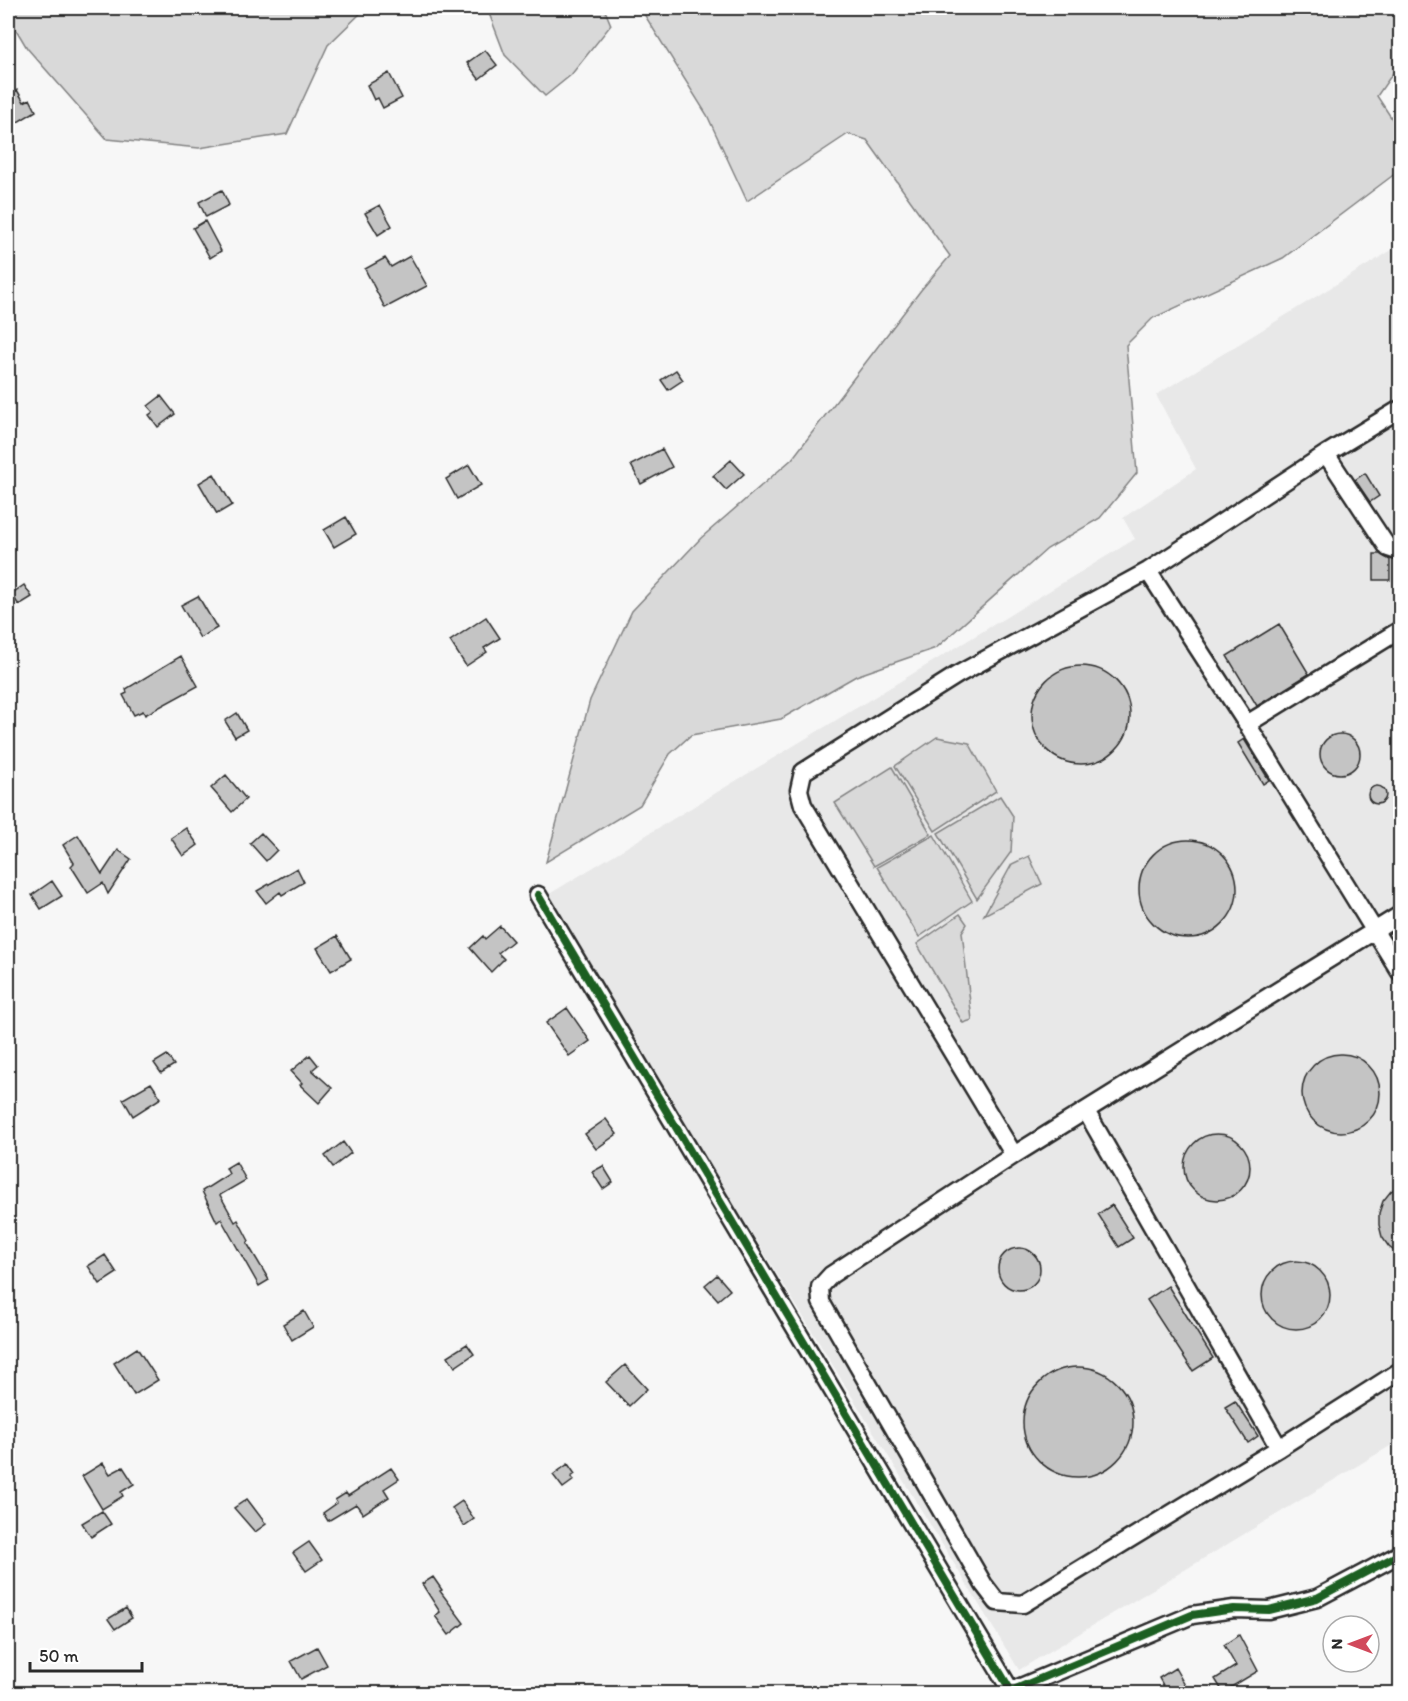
<svg xmlns="http://www.w3.org/2000/svg" width="1408" height="1701" font-family="Itim,sans-serif">
  <style>
    .built { fill: #e8e8e8 }
    .green { fill: #d9d9d9; stroke: #828282; stroke-width: 1.5 }
    .building { fill: #c4c4c4; stroke: #2b2b2b; stroke-width: 1.5 }
    .lines { fill: none; stroke-linecap: round; stroke-linejoin: round }
    .minor-casing { stroke: #2b2b2b; stroke-width: 21 }
    .minor { stroke: #fff; stroke-width: 16 }
    .cycleway-casing { stroke: #fff; stroke-width: 11 }
    .cycleway { stroke: #1b5e20; stroke-width: 8 }
  </style>
  <rect width="100%" height="100%" fill="#f7f7f7"/>
  <filter id="ink" filterUnits="userSpaceOnUse"><feTurbulence type="fractalNoise" baseFrequency=".0167" numOctaves="2"/><feDisplacementMap in="SourceGraphic" scale="12" xChannelSelector="R" yChannelSelector="G"/><feConvolveMatrix kernelMatrix="1 2 1 2 8 2 1 2 1" color-interpolation-filters="sRGB"/></filter>
  <g filter="url(#ink)">
    <!-- built -->
    <path class="built" d="M1400 245V1440L1019 1670 546 896 1135 539 1123 518 1196 469 1156 395Z"/>
    <!-- green -->
    <path class="green" d="M8 8H366L328 45 287 134 199 148 107 139 27 48 8 16Z
      M487 8H604L611 25 571 75 545 96 505 55Z
      M653 8H1400V63L1377 96 1400 131V170L1283 258 1153 318 1126 345 1137 473 1100 518 1047 549 936 648 856 676 781 719 691 735 670 754 640 805 546 862 590 700 632 611 701 538 792 459 921 290 950 256 867 140 848 134 747 201 707 115 644 14Z
      M937 737 969 743 996 791 935 831 895 766Z
      M892 767 931 834 874 866 835 803Z
      M1000 796 1013 816 1011 852 977 899 938 833Z
      M934 835 972 901 919 937 877 867Z
      M1029 856 1042 884 984 915 1012 864Z
      M960 914 967 924 962 932 972 1020 963 1023 917 944Z"/>
    <!-- building -->
    <path class="building" d="M485 50 497 65 479 79 467 63Z
      M389 73 402 98 383 108 378 98 374 100 367 85Z
      M17 90 24 102 30 99 36 111 8 128V96Z
      M222 190 229 205 206 217 199 202Z
      M380 205 392 226 378 235 365 213Z
      M205 221 221 251 210 258 193 228Z
      M410 256 427 286 385 308 365 269 385 258 391 267Z
      M676 370 683 380 668 390 661 380Z
      M161 396 175 414 158 427 149 415 153 412 148 406Z
      M662 449 672 467 641 484 631 465Z
      M731 460 744 474 726 490 713 476Z
      M469 465 481 485 457 499 446 479Z
      M1365 473 1379 496 1370 502 1355 480Z
      M214 474 232 505 217 514 199 483Z
      M346 517 356 534 334 547 324 530Z
      M1374 554H1380L1390 560V580H1374Z
      M24 585 32 597 19 605 11 594Z
      M198 596 217 628 200 638 181 605Z
      M486 617 500 638 484 648 487 652 466 666 450 641Z
      M1279 624 1309 674 1257 706 1227 656Z
      M181 656 198 686 145 715 143 711 134 715 123 695 127 693 126 689Z
      M1032 715a49 49 0 1 1 98 0a49 49 0 1 1-98 0Z
      M237 713 247 730 235 737 225 721Z
      M1320 754a20 20 0 1 1 40 0a20 20 0 1 1-40 0Z
      M1244 739 1269 780 1263 784 1238 743Z
      M226 775 246 799 232 812 211 788Z
      M1368 795a9 9 0 1 1 18 0a9 9 0 1 1-18 0Z
      M186 828 198 845 183 856 171 838Z
      M261 833 277 850 266 861 250 843Z
      M78 835 102 874 118 850 131 859 108 894 103 883 88 893 71 866 74 863 63 845Z
      M1139 889a49 49 0 1 1 98 0a49 49 0 1 1-98 0Z
      M297 868 304 882 282 895 280 892 266 903 257 891Z
      M52 881 62 896 41 909 32 895Z
      M500 926 513 941 498 953 504 959 491 972 470 948 483 936 485 939Z
      M337 936 351 959 331 971 317 948Z
      M567 1008 590 1041 569 1056 546 1023Z
      M1302 1093a39 39 0 1 1 78 0a39 39 0 1 1-78 0Z
      M167 1055 174 1065 161 1073 154 1063Z
      M310 1055 318 1065 312 1070 332 1088 319 1103 300 1085 302 1083 291 1071Z
      M151 1083 161 1098 133 1116 123 1099Z
      M606 1119 617 1134 596 1149 585 1134Z
      M1184 1167a33 33 0 1 1 66 0a33 33 0 1 1-66 0Z
      M343 1142 351 1153 333 1167 325 1156Z
      M236 1162 246 1180 220 1195 235 1222 238 1220 249 1241 247 1243 269 1280 259 1286 221 1219 217 1222 202 1191 229 1174 226 1168Z
      M603 1166 613 1182 603 1189 592 1172Z
      M1401 1185V1256L1389 1247 1382 1237 1379 1225V1213L1383 1201 1391 1191Z
      M1112 1205 1133 1238 1119 1247 1098 1214Z
      M998 1269a21 21 0 1 1 42 0a21 21 0 1 1-42 0Z
      M105 1255 117 1273 100 1284 88 1266Z
      M1262 1295a34 34 0 1 1 68 0a34 34 0 1 1-68 0Z
      M717 1275 730 1290 718 1300 705 1285Z
      M1168 1286 1213 1358 1193 1371 1147 1300Z
      M304 1311 313 1327 292 1340 283 1324Z
      M467 1344 474 1354 455 1367 448 1356Z
      M137 1348 158 1380 134 1395 114 1363Z
      M625 1365 647 1389 629 1406 606 1382Z
      M1023 1422a55 55 0 1 1 110 0a55 55 0 1 1-110 0Z
      M1235 1401 1258 1436 1248 1443 1225 1407Z
      M103 1463 110 1474 123 1467 134 1484 121 1492 123 1496 102 1509 82 1476Z
      M568 1464 575 1474 571 1477 574 1480 563 1488 553 1475Z
      M391 1468 399 1479 384 1489 389 1497 363 1514 356 1504 328 1521 323 1513 337 1503 335 1500 346 1493 348 1496Z
      M247 1499 266 1524 255 1532 234 1508Z
      M462 1501 474 1519 464 1526 452 1508Z
      M102 1511 111 1524 91 1537 82 1523Z
      M309 1542 322 1560 306 1571 293 1553Z
      M433 1577 442 1590 440 1591 464 1623 449 1635 435 1616 440 1612 422 1584Z
      M126 1608 132 1618 115 1629 108 1619Z
      M1239 1635 1258 1671 1223 1692 1215 1679 1236 1666 1224 1645Z
      M317 1647 327 1665 301 1679 291 1661Z
      M1175 1668 1190 1694H1168L1159 1678Z"/>
    <g class="lines">
      <defs>
        <path id="minor" d="M1326 454 1388 548 1400 552
          M1148 571 1247 724 1400 972
          M1247 724 1400 630
          M538 895 1011 1691
          M1400 915 1014 1155 831 1275 820 1287 821 1302 984 1585 997 1602 1023 1604 1279 1448 1400 1371
          M1086 1111 1279 1448
          M1014 1155 803 805 799 790 803 772 957 675 1148 571 1326 454 1400 409
          M1004 1694 1192 1615 1234 1609 1269 1610 1317 1598 1400 1554"/>
      </defs>
      <!-- minor casing -->
      <use href="#minor" class="minor-casing"/>
      <!-- minor -->
      <use href="#minor" class="minor"/>
      <defs>
        <path id="cycleway" d="M538 895 1011 1691
          M1004 1694 1192 1615 1234 1609 1269 1610 1317 1598 1400 1554"/>
      </defs>
      <!-- cycleway casing -->
      <use href="#cycleway" class="cycleway-casing"/>
      <!-- cycleway -->
      <use href="#cycleway" class="cycleway"/>
    </g>
  </g>
  <!-- margin -->
  <rect width="1408" height="1701" fill="none" stroke="#fff" stroke-width="30"/>
  <rect x="15" y="15" width="1378" height="1671" fill="none" stroke="#2b2b2b" stroke-width="2" filter="url(#ink)"/>
  <!-- north arrow -->
  <g transform="translate(1351 1644) rotate(270)"><circle r="28" fill="#ffffff" stroke="#aaaaaa" stroke-width="1.5"/>
  <path d="M0-4.5L10 22L0 15L-10 22Z" fill="#d1495b"/>
  <text y="-9" font-size="16" font-weight="bold" text-anchor="middle" fill="#2b2b2b">N</text>
  </g>
  <!-- scale -->
  <path d="M30 1662v9h112v-9" fill="none" stroke="#2b2b2b" stroke-width="3"/>
  <text x="39" y="1662" font-size="18" fill="#2b2b2b" stroke="#ffffff" stroke-width="4.5" paint-order="stroke">50 m</text>
</svg>
